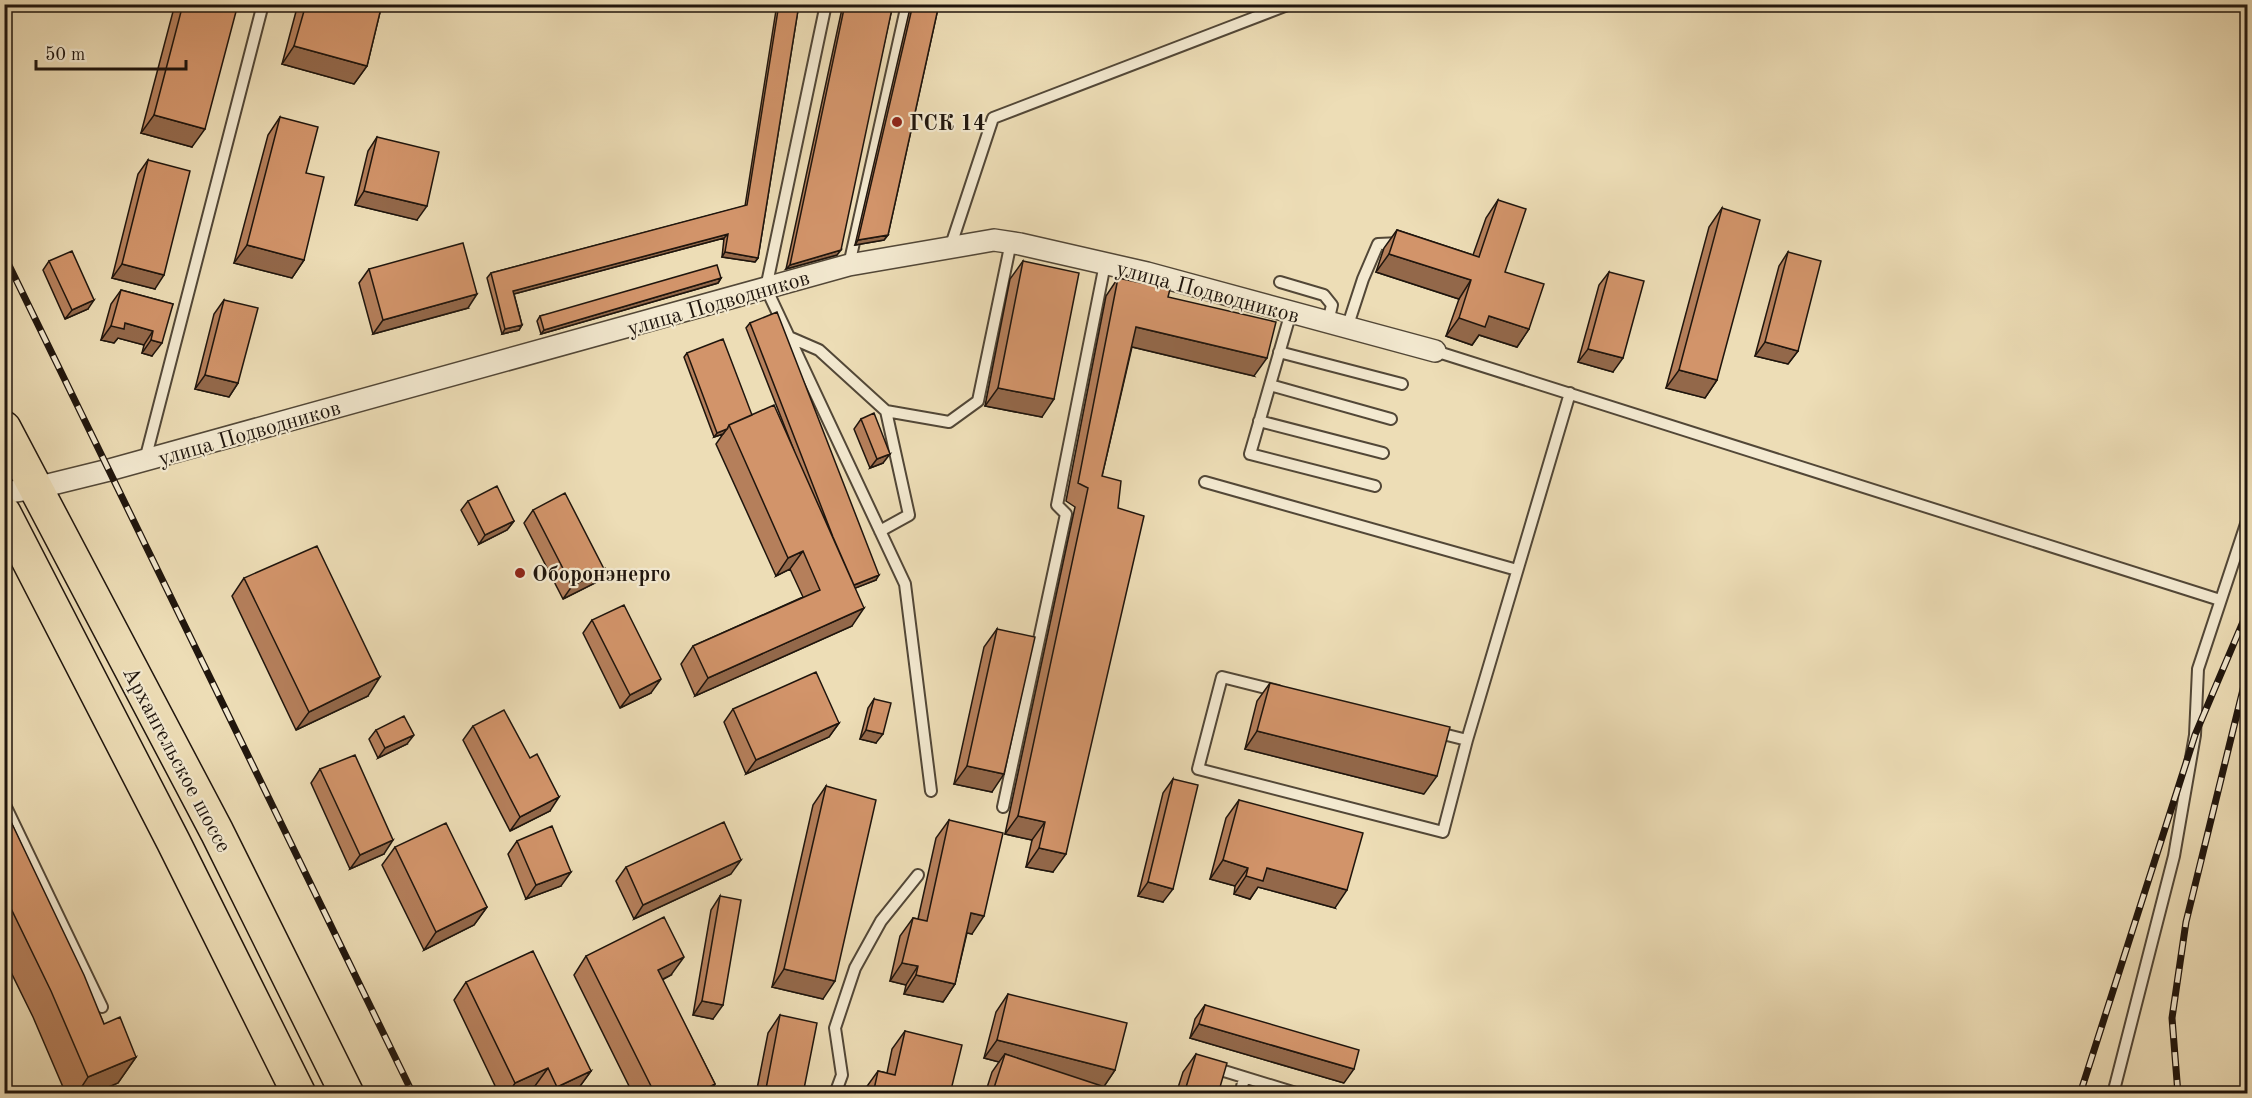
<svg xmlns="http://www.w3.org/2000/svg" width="2252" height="1098" font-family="'Old Standard TT',serif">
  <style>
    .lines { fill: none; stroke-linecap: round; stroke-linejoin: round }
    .lane-casing { stroke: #524737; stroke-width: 14 }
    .street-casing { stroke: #524737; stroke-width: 24 }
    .primary-casing { stroke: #1f150d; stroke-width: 36 }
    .lane { stroke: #f3e9d0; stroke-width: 10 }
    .street { stroke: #f3e9d0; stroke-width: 21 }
    .primary { stroke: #edddb6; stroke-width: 33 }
    .rail-casing { stroke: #1f150d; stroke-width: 7 }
    .rail { stroke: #f3e9d0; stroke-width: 4.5; stroke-dasharray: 14; stroke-linecap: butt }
    .wall { fill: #b57f5b; stroke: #1f150d; stroke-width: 1.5 }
    .shaded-wall { fill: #93684a; stroke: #1f150d; stroke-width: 1.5 }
    .building { fill: #d2946a; stroke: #1f150d; stroke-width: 1.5 }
    .poi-dot { fill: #8f2418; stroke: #f3e9d0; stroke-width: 2 }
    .labels { text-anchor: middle; stroke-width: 4.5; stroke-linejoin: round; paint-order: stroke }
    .poi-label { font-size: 22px; font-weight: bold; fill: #1f150d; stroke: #f3e9d0; text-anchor: start }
    .street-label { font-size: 22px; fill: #1f150d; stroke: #f3e9d0 }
  </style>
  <rect width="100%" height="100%" fill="#edddb6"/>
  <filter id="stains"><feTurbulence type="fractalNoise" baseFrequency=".00333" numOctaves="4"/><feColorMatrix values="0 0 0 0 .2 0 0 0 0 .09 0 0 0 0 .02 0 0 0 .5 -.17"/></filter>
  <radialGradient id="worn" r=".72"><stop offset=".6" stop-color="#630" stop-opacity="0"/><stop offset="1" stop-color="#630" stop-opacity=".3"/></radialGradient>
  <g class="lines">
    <defs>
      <path id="lane" d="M826 4 766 288 905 584 931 791
        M950 248 993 118 1290 4
        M849 265 907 4
        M1280 282 1324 295 1332 305 1328 322
        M1291 312 1250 454 1375 486
        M1347 328 1363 279 1378 244 1400 243
        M789 337 819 350 886 411 909 515 880 531
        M1435 351 2220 600
        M1279 352 1402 384
        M1270 385 1391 419
        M886 411 949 422 978 401 1011 242
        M1259 421 1383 453
        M145 460 263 4
        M1205 482 1517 570
        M1278 691 1222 677 1198 769 1443 832 1467 740 1570 393
        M1435 732 1467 740
        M4 803 102 1007
        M1003 807 1066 514 1057 505 1105 264
        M1211 1067 1299 1094
        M835 1094 842 1075 835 1028 855 968 881 921 918 875
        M1240 1094 1244 1079
        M2113 1094 2174 856 2195 735 2198 669 2248 518"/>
      <path id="street" d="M4 493 36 488 109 470 849 265 994 240 1020 244 1147 273 1435 351"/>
      <path id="primary" d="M4 428 217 832 347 1094
        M4 513 173 841 299 1094"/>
    </defs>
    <!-- lane casing -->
    <use href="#lane" class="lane-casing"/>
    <!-- street casing -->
    <use href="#street" class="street-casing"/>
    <!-- primary casing -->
    <use href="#primary" class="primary-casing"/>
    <!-- lane -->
    <use href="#lane" class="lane"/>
    <!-- street -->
    <use href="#street" class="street"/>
    <!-- primary -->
    <use href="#primary" class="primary"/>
    <defs>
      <path id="rail" d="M4 255 413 1094
        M2080 1094 2195 735 2248 610
        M2178 1094 2172 1018 2186 922 2248 669"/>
    </defs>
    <!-- rail casing -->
    <use href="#rail" class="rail-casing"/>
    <!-- rail -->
    <use href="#rail" class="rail"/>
  </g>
  <!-- wall -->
  <path class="wall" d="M175 4H238L192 147 141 133Z
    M298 4H382L367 66 354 84 282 64Z
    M777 4H799L758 258 755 262 722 257 724 238 514 294 522 325 519 330 502 334 487 278 491 273 745 206Z
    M843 4H893L837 255 786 269Z
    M911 4H939L888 235 884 240 855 245Z
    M280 117 304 260 292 278 234 263 268 135Z
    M377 137 417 220 355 205 368 151Z
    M148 160 155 289 112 278 138 174Z
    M1498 200 1505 272 1529 329 1517 347 1479 335 1472 345 1446 336 1459 299 1376 272 1384 248 1397 230 1473 255 1486 218Z
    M1722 208 1717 380 1705 398 1666 388 1709 227Z
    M1788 252 1798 351 1788 364 1755 356 1779 266Z
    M49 261 88 309 65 319 43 270Z
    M1023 261 1042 417 985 406 1010 279Z
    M369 269 468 308 373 334 359 283Z
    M1609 272 1613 372 1578 362 1599 285Z
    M721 278 718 283 541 334 537 321 540 316Z
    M1118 278 1168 297 1254 376 1132 347 1102 476 1053 872 1026 867 1032 840 1005 834 1075 507 1066 501 1106 296Z
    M121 290 173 304 152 356 142 353 144 345 118 338 114 343 101 340 111 304Z
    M224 300 238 383 229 397 195 389 214 314Z
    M750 323 876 580 855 588 852 626 695 696 681 664 693 646 803 597 790 569 776 576 716 444 723 434 714 437 684 357 687 353 752 415 793 448 746 328Z
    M861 419 883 463 870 468 854 429Z
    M468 501 514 521 507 530 479 544 461 510Z
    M533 510 604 569 595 583 563 599 524 523Z
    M244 578 368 696 296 730 232 596Z
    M592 620 651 693 620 708 583 633Z
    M997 629 992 792 954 784 984 647Z
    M1270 683 1424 794 1245 749 1257 701Z
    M874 699 876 743 860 739 868 708Z
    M733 709 839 723 829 737 746 774 724 722Z
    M473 726 530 758 550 811 510 831 463 740Z
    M376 730 407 744 378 758 369 739Z
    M320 769 384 854 350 869 311 783Z
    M1173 779 1163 902 1138 896 1163 793Z
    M826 786 823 999 772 987 813 805Z
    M1239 800 1335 908 1258 887 1250 899 1234 894 1235 886 1210 879 1226 818Z
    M4 807 104 1024 136 1057 118 1083 92 1094H66L33 1017 4 958Z
    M949 820 972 934 967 933 955 984 943 1002 904 994 906 985 890 981 900 936 913 918 918 919 936 838Z
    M517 841 561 886 526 899 508 854Z
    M395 847 487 907 474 925 424 950 382 865Z
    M626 867 731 874 634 919 616 881Z
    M720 896 713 1019 693 1015 711 910Z
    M586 956 671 975 662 980 715 1084 708 1094H633L574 975Z
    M466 982 591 1071 578 1089 569 1094H539L535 1086 520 1094H499L454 1000Z
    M1008 994 1115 1070 1104 1086 1126 1094H985L992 1072 999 1062 984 1058 996 1012Z
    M1205 1005 1344 1083 1190 1038 1195 1019Z
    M780 1015 803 1094H756L768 1033Z
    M905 1031 950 1094H864L865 1089 878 1071 887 1073 892 1049Z
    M1196 1054 1218 1094H1176L1183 1072Z"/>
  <!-- shaded-wall -->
  <path class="shaded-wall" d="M294 46 367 66 354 84 282 64Z
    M154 115 205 129 192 147 141 133Z
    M364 191 427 206 417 220 355 205Z
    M728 234 724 238 510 295 513 291Z
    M888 235 884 240 855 245 858 240Z
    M247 245 304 260 292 278 234 263Z
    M841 250 837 255 786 269 790 265Z
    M725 252 758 258 755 262 722 257Z
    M1389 254 1471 280 1459 299 1376 272Z
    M122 264 164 275 155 289 112 278Z
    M721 278 718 283 541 334 544 330Z
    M477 294 468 308 373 334 383 320Z
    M94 300 88 309 65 319 72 310Z
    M1489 316 1529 329 1517 347 1479 335 1472 345 1446 336 1459 318Z
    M125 323 153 331 144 345 118 338 114 343 101 340 111 326Z
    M522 325 519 330 502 334 505 329Z
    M1136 327 1267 358 1254 376 1124 345Z
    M151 340 162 343 152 356 142 353Z
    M1765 342 1798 351 1788 364 1755 356Z
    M1588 349 1623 358 1613 372 1578 362Z
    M1679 370 1717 380 1705 398 1666 388Z
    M205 375 238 383 229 397 195 389Z
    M998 388 1054 399 1042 417 985 406Z
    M727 429 723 434 714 437 717 433Z
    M890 454 883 463 870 468 877 459Z
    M514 521 507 530 479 544 485 535Z
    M803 551 790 569 776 576 788 558Z
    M604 569 595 583 563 599 572 586Z
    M879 575 876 580 848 591 852 586Z
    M864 608 852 626 695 696 708 678Z
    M380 677 368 696 296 730 309 712Z
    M661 679 651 693 620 708 630 695Z
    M839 723 829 737 746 774 756 760Z
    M866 730 883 734 876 743 860 739Z
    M1257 731 1437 776 1424 794 1245 749Z
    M414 735 407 744 378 758 385 748Z
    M967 766 1004 774 992 792 954 784Z
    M559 797 550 811 510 831 520 817Z
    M1018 816 1045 822 1032 840 1005 834Z
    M393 840 384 854 350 869 360 855Z
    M1039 848 1066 854 1053 872 1026 867Z
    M741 860 731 874 634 919 643 905Z
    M1223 860 1248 868 1235 886 1210 879Z
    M1267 868 1347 890 1335 908 1258 887 1250 899 1234 894 1246 876Z
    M571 872 561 886 526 899 536 885Z
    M1148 882 1173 889 1163 902 1138 896Z
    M487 907 474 925 424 950 436 932Z
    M971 913 984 916 972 934 958 931Z
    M684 957 671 975 645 988 658 970Z
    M902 963 918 966 906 985 890 981Z
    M784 969 835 981 823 999 772 987Z
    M916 975 955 984 943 1002 904 994Z
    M702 1001 723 1005 713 1019 693 1015Z
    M1199 1024 1354 1069 1344 1083 1190 1038Z
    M997 1040 1115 1070 1103 1088 1005 1054 999 1062 984 1058Z
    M136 1057 118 1083 92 1094H77L88 1077Z
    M548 1068 535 1086 520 1094H508L515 1083Z
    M591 1071 578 1089 569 1094H553L557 1087Z
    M715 1084 708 1094H696Z"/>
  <!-- building -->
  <path class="building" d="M183 4H238L205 129 154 115Z
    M306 4H382L367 66 294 46Z
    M779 4H799L758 258 725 252 728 234 513 291 522 325 505 329 491 273 747 205Z
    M845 4H893L841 250 790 265Z
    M913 4H939L888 235 858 240Z
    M280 117 318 127 306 173 324 177 304 260 247 245Z
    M377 137 439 152 427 206 364 191Z
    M148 160 190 171 164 275 122 264Z
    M1498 200 1526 209 1505 272 1544 284 1529 329 1489 316 1485 327 1459 318 1471 280 1389 254 1397 230 1479 257Z
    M1722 208 1760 220 1717 380 1679 370Z
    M463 243 477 294 383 320 369 269Z
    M72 251 94 300 72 310 49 261Z
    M1788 252 1821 261 1798 351 1765 342Z
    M1023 261 1079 273 1054 399 998 388Z
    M717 265 721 278 544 330 540 316Z
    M1609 272 1644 281 1623 358 1588 349Z
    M1118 278 1170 289 1168 297 1276 322 1267 358 1136 327 1102 476 1121 481 1118 508 1144 516 1066 854 1039 848 1045 822 1018 816 1088 488 1078 483Z
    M121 290 173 304 162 343 151 340 153 331 125 323 124 329 111 326Z
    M224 300 258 308 238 383 205 375Z
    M777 312 879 575 854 585 833 537 750 323Z
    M723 339 752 415 729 425 727 429 717 433 687 353Z
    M774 405 864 608 708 678 693 646 820 590 803 551 788 558 729 425Z
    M874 413 890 454 877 459 861 419Z
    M497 486 514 521 485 535 468 501Z
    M565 493 604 569 572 586 533 510Z
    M317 546 380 677 309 712 244 578Z
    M624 605 661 679 630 695 592 620Z
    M997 629 1035 637 1004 774 967 766Z
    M816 672 839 723 756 760 733 709Z
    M1270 683 1450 727 1437 776 1257 731Z
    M874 699 891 703 883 734 866 730Z
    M504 710 530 758 537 754 559 797 520 817 473 726Z
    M404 716 414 735 385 748 376 730Z
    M355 755 393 840 360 855 320 769Z
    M1173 779 1198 785 1173 889 1148 882Z
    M826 786 876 800 835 981 784 969Z
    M1239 800 1363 833 1347 890 1267 868 1263 881 1246 876 1248 868 1223 860Z
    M4 807 84 975 104 1024 120 1017 136 1057 88 1077 51 991 4 894Z
    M949 820 1003 833 984 916 971 913 955 984 916 975 918 966 902 963 913 918 927 921Z
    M724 822 741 860 643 905 626 867Z
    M446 823 487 907 436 932 395 847Z
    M552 826 571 872 536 885 517 841Z
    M720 896 741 900 723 1005 702 1001Z
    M664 917 684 957 658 970 715 1084 696 1094H655L586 956Z
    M533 951 591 1071 557 1087 548 1068 515 1083 466 982Z
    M1008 994 1127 1023 1115 1070 997 1040Z
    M1205 1005 1359 1050 1354 1069 1199 1024Z
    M780 1015 817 1023 803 1094H765Z
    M905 1031 962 1045 950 1094H873L878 1071 895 1075Z
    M1005 1054 1126 1094H992Z
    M1196 1054 1227 1063 1218 1094H1184Z
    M1261 1089 1275 1094H1260Z"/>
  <!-- markers -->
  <g class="poi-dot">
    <circle cx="897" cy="122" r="6"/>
    <circle cx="520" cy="573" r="6"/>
  </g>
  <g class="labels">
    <!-- poi labels -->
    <g class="poi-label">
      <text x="909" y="130">ГСК 14</text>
      <text x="532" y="581">Оборонэнерго</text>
    </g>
    <!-- street labels -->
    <g class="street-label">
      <text transform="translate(1208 291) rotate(15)" y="8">улица Подводников</text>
      <text transform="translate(718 302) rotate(-16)" y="8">улица Подводников</text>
      <text transform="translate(249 432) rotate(-16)" y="8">улица Подводников</text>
      <text transform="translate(178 759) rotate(62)" y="8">Архангельское шоссе</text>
    </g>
  </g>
  <!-- margin -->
  <rect width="2252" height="1098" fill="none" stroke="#edddb6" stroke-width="24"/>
  <rect x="6" y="6" width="2240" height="1086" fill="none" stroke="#1f150d" stroke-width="3"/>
  <rect x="12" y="12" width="2228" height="1074" fill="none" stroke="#1f150d" stroke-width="1.5"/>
  <!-- scale -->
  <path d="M36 60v9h150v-9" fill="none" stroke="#1f150d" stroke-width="3"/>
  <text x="45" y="60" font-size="18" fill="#1f150d" stroke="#f3e9d0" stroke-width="4.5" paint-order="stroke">50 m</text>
  <rect width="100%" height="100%" filter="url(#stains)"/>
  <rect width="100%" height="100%" fill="url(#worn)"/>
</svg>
